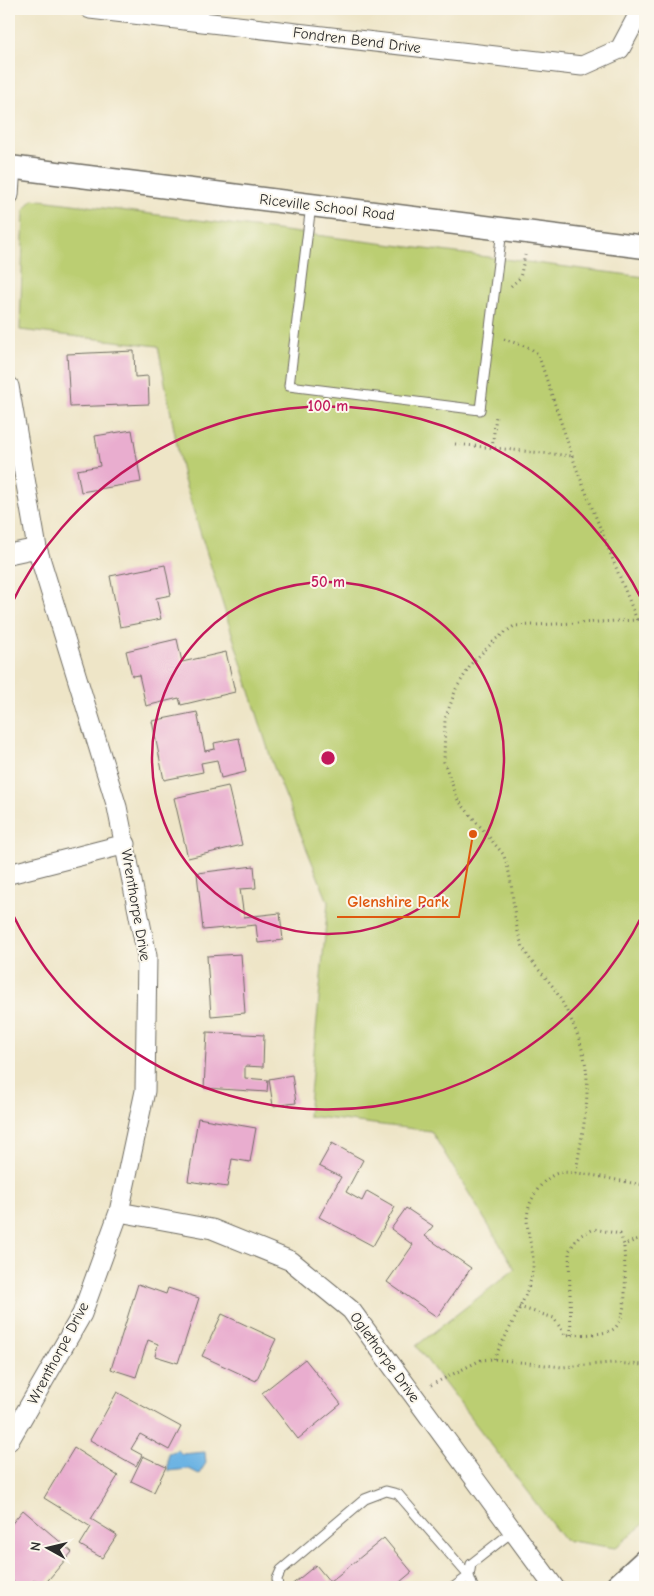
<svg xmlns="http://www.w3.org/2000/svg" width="654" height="1596" font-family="'Comic Neue',sans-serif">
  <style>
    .green { fill: #bbce72; stroke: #737c4e }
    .water { fill: #6cb3e3; stroke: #4c6f87 }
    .building { fill: #e9adcf }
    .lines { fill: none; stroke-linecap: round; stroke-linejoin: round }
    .service-casing { stroke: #6f6c62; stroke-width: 11 }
    .minor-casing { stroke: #6f6c62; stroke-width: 21 }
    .tertiary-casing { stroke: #6f6c62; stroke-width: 25 }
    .secondary-casing { stroke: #6f6c62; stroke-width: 29 }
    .path { stroke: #6f6c62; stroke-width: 3; stroke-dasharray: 1 4; stroke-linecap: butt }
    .service { stroke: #fff; stroke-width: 9 }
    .minor { stroke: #fff; stroke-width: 19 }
    .tertiary { stroke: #fff; stroke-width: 22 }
    .secondary { stroke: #fff; stroke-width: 26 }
    .ring { fill: none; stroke: #c2185b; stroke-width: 2.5 }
    .labels { text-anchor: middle; stroke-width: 4; stroke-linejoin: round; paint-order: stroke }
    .street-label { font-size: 15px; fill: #2b2b2b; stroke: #fbf7ec }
    .centre { fill: #c2185b; stroke: #fbf7ec; stroke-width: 2.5 }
    .ring-label { font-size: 15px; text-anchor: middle; font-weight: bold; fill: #c2185b; stroke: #fbf7ec; stroke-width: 4; stroke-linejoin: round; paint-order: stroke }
    .leader { fill: none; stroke: #df570e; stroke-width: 2 }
    .callout-dot { fill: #df570e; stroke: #fbf7ec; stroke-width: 2 }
    .callout-label { font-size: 16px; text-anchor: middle; font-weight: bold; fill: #df570e; stroke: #fbf7ec; stroke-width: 4; stroke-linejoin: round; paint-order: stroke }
  </style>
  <rect width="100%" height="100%" fill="#fbf7ec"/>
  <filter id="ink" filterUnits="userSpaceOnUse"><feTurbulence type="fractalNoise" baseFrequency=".02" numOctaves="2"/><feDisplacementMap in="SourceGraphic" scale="10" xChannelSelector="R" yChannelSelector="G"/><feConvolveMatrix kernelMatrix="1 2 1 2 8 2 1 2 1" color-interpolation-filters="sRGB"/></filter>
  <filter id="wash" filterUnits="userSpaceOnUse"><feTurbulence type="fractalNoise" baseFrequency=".0096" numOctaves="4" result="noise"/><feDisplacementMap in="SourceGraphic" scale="20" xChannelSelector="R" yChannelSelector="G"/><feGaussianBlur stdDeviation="1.12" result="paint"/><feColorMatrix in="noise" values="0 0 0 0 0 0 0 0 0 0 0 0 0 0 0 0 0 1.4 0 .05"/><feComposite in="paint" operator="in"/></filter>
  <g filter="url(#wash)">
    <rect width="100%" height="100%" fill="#eee5c7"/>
    <!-- green -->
    <path class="green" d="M33 199 645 277V1523L615 1548 564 1540 416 1346 515 1269 431 1131 308 1116 328 902 273 765 183 477 158 346 20 330 24 210Z"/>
    <!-- water -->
    <path class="water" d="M178 1450 182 1454 205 1452 206 1463 199 1474 189 1469 168 1471V1453Z"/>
    <g id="blocks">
      <!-- building -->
      <path class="building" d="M134 351 135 377 148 376 149 404 70 407 67 354Z
        M132 430 141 482 81 492 77 470 100 466 95 436Z
        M165 565 171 595 156 598 161 619 120 627 110 576Z
        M177 639 182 662 226 652 235 692 181 705 179 698 146 706 139 675 132 676 126 651Z
        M197 712 205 751 215 749 214 743 239 738 246 772 221 778 217 760 201 763 203 772 164 780 152 721Z
        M228 786 242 845 188 858 174 798Z
        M254 866 256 888 240 889 244 917 280 913 283 940 258 943 256 925 203 930 197 873Z
        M241 954 245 1013 211 1016 207 956Z
        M207 1032 264 1035 263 1067 245 1066V1078L268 1080 267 1092 204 1088Z
        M292 1075 296 1103 273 1106 269 1079Z
        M198 1118 256 1128 250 1162 232 1159 227 1187 188 1181Z
        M332 1143 363 1160 346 1192 362 1201 367 1191 395 1207 373 1246 319 1217 341 1177 319 1166Z
        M406 1208 433 1226 425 1236 471 1268 437 1317 387 1282 413 1245 391 1229Z
        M138 1284 166 1294 168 1288 199 1298 178 1363 155 1356 158 1344 148 1340 136 1377 111 1369Z
        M222 1314 276 1339 256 1381 202 1356Z
        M305 1359 341 1404 298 1439 262 1393Z
        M117 1392 181 1427 169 1450 140 1434 131 1449 142 1455 136 1466 90 1440Z
        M74 1448 118 1476 91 1519 117 1535 102 1558 80 1545 91 1527 44 1498Z
        M143 1456 166 1467 154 1492 131 1481Z
        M23 1510 72 1552 43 1586 35 1579 28 1587H20L9 1578V1527Z
        M384 1538 412 1572 394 1587H289L316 1565 330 1582Z"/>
    </g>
  </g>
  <g filter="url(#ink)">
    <use href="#blocks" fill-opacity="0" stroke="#6f6c62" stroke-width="1"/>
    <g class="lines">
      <defs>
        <path id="service" d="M311 205 289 386 480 410 502 230
          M278 1587 277 1579 281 1570 365 1499 386 1491 398 1494 469 1576 454 1587
          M473 1587 469 1576 471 1564 513 1531"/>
        <path id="minor" d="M90 9 582 66 620 49 636 19 638 9
          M9 195 11 167
          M9 386 37 548 117 807 147 956 145 1091 119 1212 82 1314 9 1441
          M9 554 37 548
          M9 874 126 844
          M119 1212 212 1229 291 1261 351 1310 554 1587"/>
        <path id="tertiary" d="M9 167 645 247"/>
        <path id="secondary" d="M619 1587 645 1563"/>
      </defs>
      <!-- service casing -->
      <use href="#service" class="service-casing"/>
      <!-- minor casing -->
      <use href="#minor" class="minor-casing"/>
      <!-- tertiary casing -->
      <use href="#tertiary" class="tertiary-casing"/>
      <!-- secondary casing -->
      <use href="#secondary" class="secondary-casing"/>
      <!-- path -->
      <path class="path" d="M511 286 520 278 525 255
        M504 339 530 348 538 354 577 470 637 620
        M455 444 572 456
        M492 448 496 416
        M576 1173C580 1143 588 1112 587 1082 587 1051 572 1019 557 993 547 976 531 965 523 947 510 917 516 883 503 854L458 800 444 762 445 719 456 689 472 663 496 639 514 626 637 620 645 621
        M519 1307 554 1318 565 1335C580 1334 598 1336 612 1330 631 1320 624 1264 624 1245
        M571 1335 569 1251 579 1236 594 1229 620 1234 624 1245 645 1236
        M494 1359C505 1335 531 1293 533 1268 535 1249 524 1230 528 1211 531 1196 543 1178 558 1173 575 1169 625 1183 645 1185
        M431 1385 481 1360 494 1359 562 1367 612 1363 645 1365"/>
      <!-- service -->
      <use href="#service" class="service"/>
      <!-- minor -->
      <use href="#minor" class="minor"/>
      <!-- tertiary -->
      <use href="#tertiary" class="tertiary"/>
      <!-- secondary -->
      <use href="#secondary" class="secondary"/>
    </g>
  </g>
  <!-- distance rings -->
  <g class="ring">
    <circle cx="328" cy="758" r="176"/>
    <path d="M644 912A352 352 0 0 1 9 907M9 609A352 352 0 0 1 644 604"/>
  </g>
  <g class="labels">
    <!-- street labels -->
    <g class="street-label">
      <text transform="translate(357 40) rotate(7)" y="5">Fondren Bend Drive</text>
      <text transform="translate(327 207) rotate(7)" y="5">Riceville School Road</text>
      <text transform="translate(136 905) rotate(80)" y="5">Wrenthorpe Drive</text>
      <text transform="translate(58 1353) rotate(-62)" y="5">Wrenthorpe Drive</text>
      <text transform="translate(385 1357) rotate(54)" y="5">Oglethorpe Drive</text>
    </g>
  </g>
  <circle cx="328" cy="758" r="8" class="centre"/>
  <g class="ring-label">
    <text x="328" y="411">100 m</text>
    <text x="328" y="587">50 m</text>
  </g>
  <!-- callouts -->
  <path class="leader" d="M473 834L459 917H337"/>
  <circle class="callout-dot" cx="473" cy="834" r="5"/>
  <g class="callout-label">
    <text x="398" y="907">Glenshire Park</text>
  </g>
  <!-- margin -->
  <rect width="654" height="1596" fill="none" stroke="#fbf7ec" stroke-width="30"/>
  <!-- north arrow -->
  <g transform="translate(48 1548) rotate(278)" stroke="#fbf7ec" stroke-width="4" paint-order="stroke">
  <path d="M0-4L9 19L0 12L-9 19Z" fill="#2b2b2b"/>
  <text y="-8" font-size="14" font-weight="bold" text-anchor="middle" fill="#2b2b2b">N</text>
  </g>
</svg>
